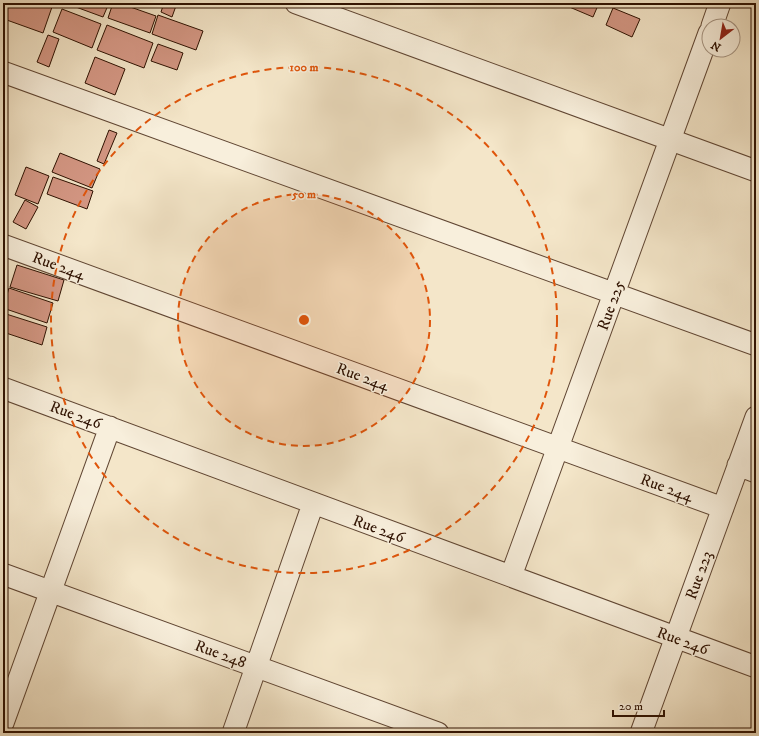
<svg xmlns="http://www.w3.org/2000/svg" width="759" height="736" font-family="'IM FELL DW Pica',serif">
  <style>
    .building { fill: #d49784; stroke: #2e1101 }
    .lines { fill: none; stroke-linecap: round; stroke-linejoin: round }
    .minor-casing { stroke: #604633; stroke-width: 23 }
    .minor { stroke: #f8efdc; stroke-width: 21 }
    .ring { fill: none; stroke: #df550b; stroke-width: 2; stroke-dasharray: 7 5 }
    .labels { text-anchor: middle; stroke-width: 3; stroke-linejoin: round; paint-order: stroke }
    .street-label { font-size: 16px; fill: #2e1101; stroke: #f8efdc }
    .centre { fill: #df550b; stroke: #f8efdc; stroke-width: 2 }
    .ring-label { font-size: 12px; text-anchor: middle; font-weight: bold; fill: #df550b; stroke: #f8efdc; stroke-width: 3; stroke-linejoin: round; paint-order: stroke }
  </style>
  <rect width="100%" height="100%" fill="#f4e6c9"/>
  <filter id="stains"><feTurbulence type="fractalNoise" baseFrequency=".005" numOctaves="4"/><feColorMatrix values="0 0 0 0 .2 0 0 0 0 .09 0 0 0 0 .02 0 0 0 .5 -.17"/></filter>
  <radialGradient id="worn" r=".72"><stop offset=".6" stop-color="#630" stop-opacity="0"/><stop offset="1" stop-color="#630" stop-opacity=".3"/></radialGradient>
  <!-- building -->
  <path class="building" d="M9 3H41L52 7 43 33 4 19Z
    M65 3H109L103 17Z
    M113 3H119L156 16 150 33 108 18Z
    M164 3H177L172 17 161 12Z
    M560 3H599L593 17Z
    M613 8 640 19 632 37 606 25Z
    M62 9 101 24 92 48 53 32Z
    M158 15 203 31 196 50 152 34Z
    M107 25 153 43 144 68 97 50Z
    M48 35 59 39 49 67 37 62Z
    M158 44 183 53 177 70 151 61Z
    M95 57 125 69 115 95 85 83Z
    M109 130 117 133 104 164 97 161Z
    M60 153 100 169 92 188 52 172Z
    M26 167 49 176 38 204 15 195Z
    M53 177 93 191 87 209 47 194Z
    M25 200 38 207 26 229 13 222Z
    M17 265 64 280 58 301 10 287Z
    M9 288 53 303 47 323 3 308Z
    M3 313 47 327 42 345 6 333 3 340Z"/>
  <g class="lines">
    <defs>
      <path id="minor" d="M296 3 756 171
        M712 26 720 3
        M3 72 756 345
        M3 245 723 508
        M3 388 756 667
        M738 465 756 472
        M3 574 438 733
        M511 576 709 33
        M3 723 110 427
        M233 733 313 504
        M641 733 756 417"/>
    </defs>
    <!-- minor casing -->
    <use href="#minor" class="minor-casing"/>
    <!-- minor -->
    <use href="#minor" class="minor"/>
  </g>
  <!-- distance rings -->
  <circle cx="304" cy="320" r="126" fill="#df550b" fill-opacity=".12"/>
  <g class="ring">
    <circle cx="304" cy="320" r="126"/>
    <circle cx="304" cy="320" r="253"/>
  </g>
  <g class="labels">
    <!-- street labels -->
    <g class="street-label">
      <text transform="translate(59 265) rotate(20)" y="6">Rue 244</text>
      <text transform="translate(610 305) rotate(-70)" y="6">Rue 225</text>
      <text transform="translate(363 376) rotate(20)" y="6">Rue 244</text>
      <text transform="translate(76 414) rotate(20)" y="6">Rue 246</text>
      <text transform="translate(667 487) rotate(20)" y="6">Rue 244</text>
      <text transform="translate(379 528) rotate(20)" y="6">Rue 246</text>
      <text transform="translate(698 575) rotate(-70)" y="6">Rue 223</text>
      <text transform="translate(683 640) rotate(20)" y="6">Rue 246</text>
      <text transform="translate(221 653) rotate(20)" y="6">Rue 248</text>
    </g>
  </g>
  <circle cx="304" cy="320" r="6" class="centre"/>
  <g class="ring-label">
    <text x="304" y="71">100 m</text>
    <text x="304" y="198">50 m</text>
  </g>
  <!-- margin -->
  <rect width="759" height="736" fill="none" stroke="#f4e6c9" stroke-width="16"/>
  <rect x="4" y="4" width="751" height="728" fill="none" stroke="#2e1101" stroke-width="2"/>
  <rect x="8" y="8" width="743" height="720" fill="none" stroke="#2e1101"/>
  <!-- north arrow -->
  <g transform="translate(721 38) rotate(211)"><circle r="19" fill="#f8efdc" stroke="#a79684"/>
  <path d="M0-3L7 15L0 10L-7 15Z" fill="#8f2418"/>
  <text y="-6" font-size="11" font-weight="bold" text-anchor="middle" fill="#2e1101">N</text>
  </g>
  <!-- scale -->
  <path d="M613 710v6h51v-6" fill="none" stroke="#2e1101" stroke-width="2"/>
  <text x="619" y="710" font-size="12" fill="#2e1101" stroke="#f8efdc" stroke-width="3" paint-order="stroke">20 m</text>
  <rect width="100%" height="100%" filter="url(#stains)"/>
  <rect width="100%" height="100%" fill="url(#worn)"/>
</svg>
